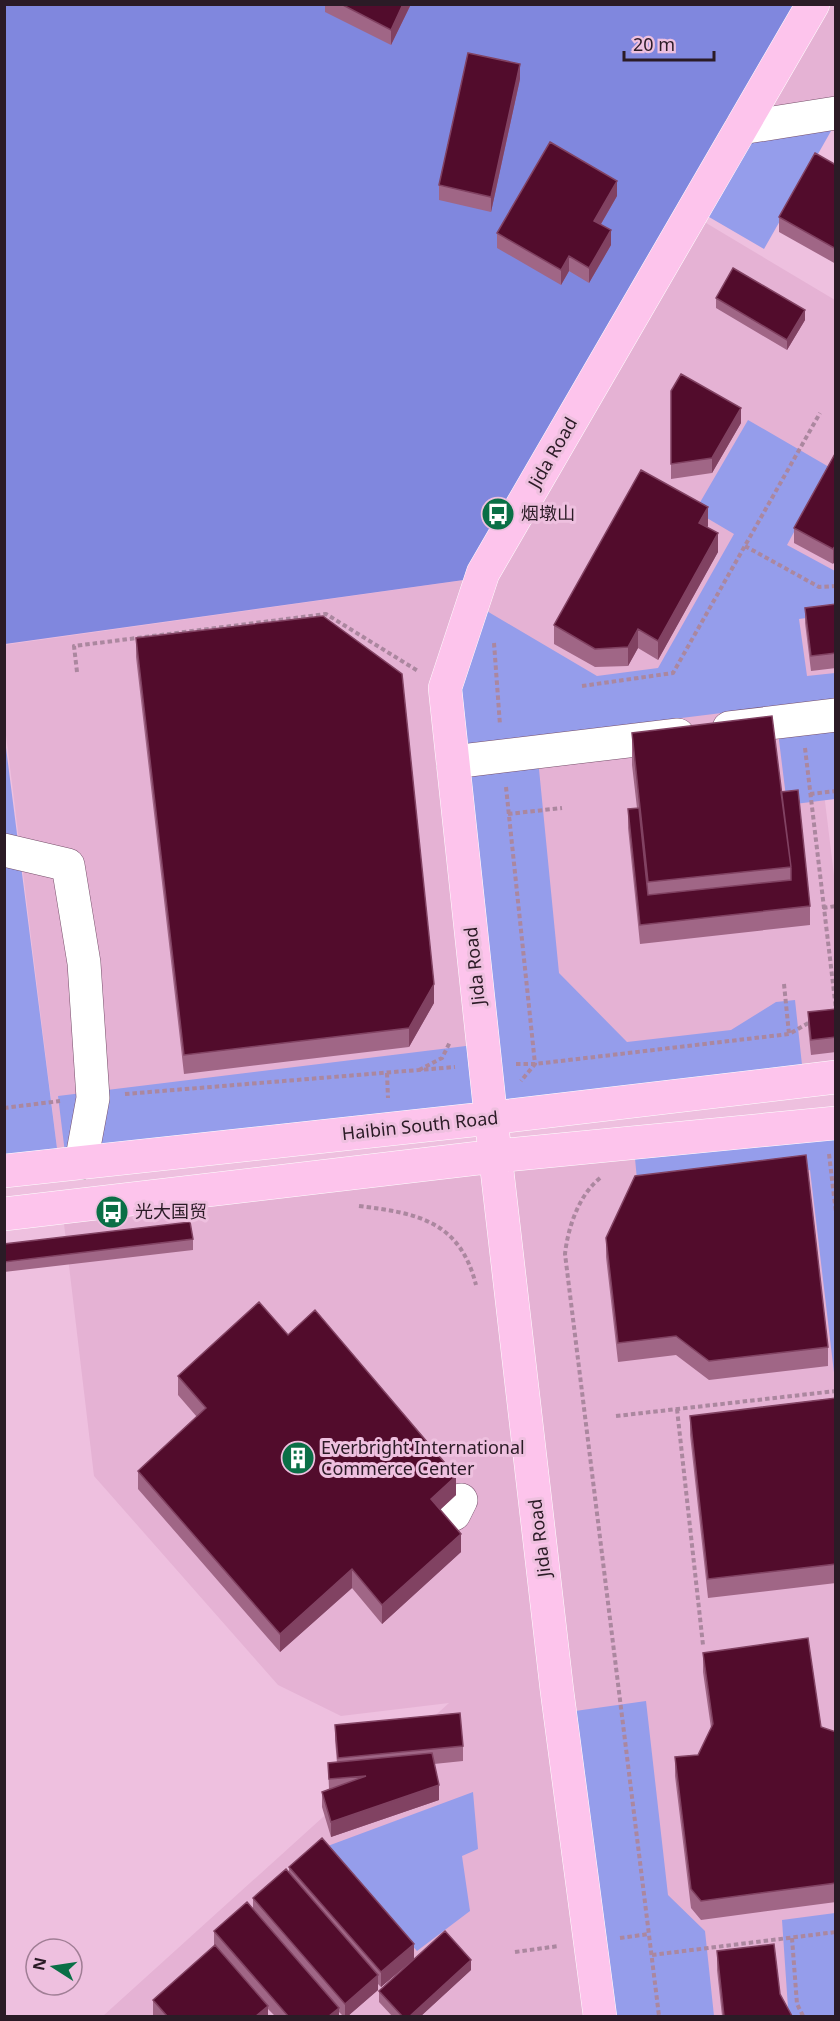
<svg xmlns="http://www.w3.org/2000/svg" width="840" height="2021" font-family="'Noto Sans','Noto Sans SC',sans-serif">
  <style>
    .built { fill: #e5b2d4 }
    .green { fill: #959deb }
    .forest { fill: #8087de }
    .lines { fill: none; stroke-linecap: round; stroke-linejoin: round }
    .minor-casing { stroke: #764f6a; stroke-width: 34 }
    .major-casing { stroke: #fff; stroke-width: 34 }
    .path { stroke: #ab879f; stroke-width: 4; stroke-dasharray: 4.5 3; stroke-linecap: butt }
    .minor { stroke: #fff; stroke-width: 33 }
    .major { stroke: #fdc4ec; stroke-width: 33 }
    .wall { fill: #a06686 }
    .shaded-wall { fill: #814262 }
    .building { fill: #520c2c; stroke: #814262; stroke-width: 1.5 }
    .labels { text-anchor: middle; stroke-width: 6; stroke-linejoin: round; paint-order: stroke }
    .street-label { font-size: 18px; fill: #2b1b26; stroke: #eec0df }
    .poi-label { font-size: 18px; fill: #2b1b26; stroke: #eec0df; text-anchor: start }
  </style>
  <rect width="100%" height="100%" fill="#eec0df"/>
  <!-- built -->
  <path class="built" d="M803 5H835V113L734 126Z
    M686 211 835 300V707L814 711 836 892 835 1076 59 1164 5 727 4 645 479 578Z
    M835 1123V2016H103L449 1703 341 1716 278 1685 94 1476 62 1207 496 1156Z"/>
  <!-- green -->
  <path class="green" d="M835 124 764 249 697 210 740 134Z
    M748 420 829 467 787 545 835 571V614L799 619 807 676 835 673V699L464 745 457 686 480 607 597 676 658 668 734 534 695 511Z
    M835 717V799L787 805 777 724Z
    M4 732 59 1164 4 1170Z
    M538 759 559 973 627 1042 731 1030 776 1002 795 1000 803 1074 498 1109 460 768Z
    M474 1045 481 1103 65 1153 58 1096Z
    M835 1129V1381L810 1170 638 1190 634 1148Z
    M646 1701 668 1895 705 1931 714 2016H609L568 1712Z
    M473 1792 478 1849 462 1856 470 1911 417 1951 325 1847Z
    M835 1913V2016H792L788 2008 782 1920Z"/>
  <!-- forest -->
  <path class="forest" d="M4 5H802L478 578 5 644Z"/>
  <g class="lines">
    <defs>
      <path id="minor" d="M741 128 836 113
        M729 728 836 715
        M453 762 678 735
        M4 850 68 865 84 963 93 1098 81 1163
        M454 1514 461 1500"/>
      <path id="major" d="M4 1171 491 1118 836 1077
        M4 1214 496 1156 836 1123
        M600 2016 557 1691 491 1118 445 688 483 573 813 4"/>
    </defs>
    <!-- minor casing -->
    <use href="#minor" class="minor-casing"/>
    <!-- major casing -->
    <use href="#major" class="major-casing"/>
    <!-- path -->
    <path class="path" d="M745 546 819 587 836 586
      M494 643 500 725
      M77 672 74 646 326 614 418 671
      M582 686 673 673 820 413
      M805 748 836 1009
      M506 787 535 1064 521 1081
      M810 794 836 791
      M508 814 562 808
      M823 908 836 906
      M784 984 789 1034
      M516 1064H535L789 1034 810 1022
      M419 1070 442 1058 450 1042
      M387 1073 388 1098
      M125 1094 455 1067
      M4 1108 60 1101
      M829 1154 836 1213
      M600 1178C579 1195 568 1227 565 1254L659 2016
      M359 1206C417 1213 460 1221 476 1285
      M677 1409 703 1645
      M616 1416 836 1391
      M620 1938 649 1934
      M792 1938 797 2004 803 2016
      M515 1952 559 1946
      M652 1955 836 1932"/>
    <!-- minor -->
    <use href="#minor" class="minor"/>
    <!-- major -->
    <use href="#major" class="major"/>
  </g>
  <!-- wall -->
  <path class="wall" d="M325 4H411L391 45 325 12Z
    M520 79 491 212 439 200V185Z
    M836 165V264L779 232V217Z
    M617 196 601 224 611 245 589 283 569 271 561 285 497 248V233Z
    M716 298 805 320 787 350 716 308Z
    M671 391 741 423 712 473 671 479Z
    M836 452 833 564 794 543V528Z
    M708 526 707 527 718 552 658 660 638 648 628 666 595 667 554 644V625Z
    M836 604V668L811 671 805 623V608Z
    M136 638 434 1003 409 1047 184 1074 136 657Z
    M632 733 781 792 810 906V925L640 944 628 828V809L637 808 632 765Z
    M836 1009V1052L811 1055 808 1027V1012Z
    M606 1238 828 1347V1366L709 1380 676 1355 618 1362 606 1257Z
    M193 1239V1250L4 1272V1244Z
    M288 1335 456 1495 440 1510 461 1552 382 1624 352 1588 280 1652 138 1489V1471L197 1417 178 1395V1376Z
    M836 1398V1583L708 1598 690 1435V1416Z
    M703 1653 821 1727 836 1732V1902L701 1920 691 1908 675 1776V1757L698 1755 711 1728 703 1672Z
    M335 1725 463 1746V1761L434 1764 439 1800 331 1837 322 1807V1792L329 1789 328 1763H337L335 1740Z
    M289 1867 414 1959 381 1987 378 1984V1990L348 2016H343L339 2012V2016H275L268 2009V2016H154L153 2015V2000L214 1946V1931L253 1909V1898L289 1872Z
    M717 1951 780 1994 792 2016H722L717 1970Z
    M471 1970 421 2016H392L379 2002V1991Z"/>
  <!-- shaded-wall -->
  <path class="shaded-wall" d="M403 4H411L391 45V30Z
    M520 64V79L491 212V197Z
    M617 181V196L594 236V221Z
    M611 230V245L589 283V268Z
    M569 256V271L561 285V270Z
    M805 310V320L787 350V340Z
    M741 408V423L712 473V458Z
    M708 507V526L699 542V523Z
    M718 533V552L658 660V641Z
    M836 545V560L833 564V549Z
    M638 629V648L628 666V647Z
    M434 984V1003L409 1047V1028Z
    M456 1476V1495L431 1518V1499Z
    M461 1534V1552L382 1624V1605Z
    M352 1569V1588L280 1652V1634Z
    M439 1785V1800L331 1837V1822Z
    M414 1944V1959L381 1987V1972Z
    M471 1960V1970L421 2016H410Z
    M378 1975V1990L348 2016H345V2004Z
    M268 2006V2016H256Z
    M339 2008V2016H329Z"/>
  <!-- building -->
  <path class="building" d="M341 4H403L391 30Z
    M468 53 520 64 491 197 439 185Z
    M550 142 617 181 594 221 611 230 589 268 569 256 561 270 497 233Z
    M815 153 836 165V249L779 217Z
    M733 268 805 310 787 340 716 298Z
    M681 374 741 408 712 458 671 464V391Z
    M836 452V545L833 549 794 528Z
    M641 470 708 507 699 523 718 533 658 641 638 629 628 647 595 649 554 625Z
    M836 604V653L811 656 805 608Z
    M323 616 402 674 434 984 409 1028 184 1055 136 638Z
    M772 716 791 867 648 882 632 733Z
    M798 790 810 906 640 925 628 809 639 808 648 895 791 880V867L781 792Z
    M836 1009V1037L811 1040 808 1012Z
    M806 1155 828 1347 709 1361 676 1336 618 1343 606 1238 635 1176Z
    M190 1222 193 1239 4 1262V1244Z
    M259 1302 288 1335 315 1310 456 1476 431 1499 461 1534 382 1605 352 1569 280 1634 138 1471 206 1408 178 1376Z
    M836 1398V1564L708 1579 690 1416Z
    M808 1638 821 1727 836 1732V1883L701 1901 691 1889 675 1757 698 1755 713 1724 703 1653Z
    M460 1713 463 1746 338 1758 335 1725Z
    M432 1753 439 1785 331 1822 322 1792 366 1776 329 1779 328 1763Z
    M322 1838 414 1944 381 1972 289 1867Z
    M286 1869 378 1975 345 2004 253 1898Z
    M247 1902 339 2008 329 2016H288L214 1931Z
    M445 1931 471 1960 410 2016H402L379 1991Z
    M774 1944 780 1994 792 2016H724L717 1951Z
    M215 1945 268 2006 256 2016H167L153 2000Z"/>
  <!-- icons -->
  <defs>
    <symbol id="bus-disc" viewBox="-11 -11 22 22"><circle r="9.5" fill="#0a6f46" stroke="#eec0df"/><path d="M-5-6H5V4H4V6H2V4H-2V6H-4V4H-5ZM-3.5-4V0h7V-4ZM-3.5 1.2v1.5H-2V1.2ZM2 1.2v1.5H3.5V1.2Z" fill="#fff"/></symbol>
    <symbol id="building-disc" viewBox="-11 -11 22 22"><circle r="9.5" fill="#0a6f46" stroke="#eec0df"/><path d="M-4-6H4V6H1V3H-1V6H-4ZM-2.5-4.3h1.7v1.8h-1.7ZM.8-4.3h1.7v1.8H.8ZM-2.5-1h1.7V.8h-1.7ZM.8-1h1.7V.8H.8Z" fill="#fff"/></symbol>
  </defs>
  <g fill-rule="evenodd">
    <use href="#bus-disc" x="479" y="495" width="38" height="38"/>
    <use href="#bus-disc" x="93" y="1193" width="38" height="38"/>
    <use href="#building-disc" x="279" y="1439" width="38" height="38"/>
  </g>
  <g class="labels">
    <!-- street labels -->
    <g class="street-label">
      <text transform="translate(553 453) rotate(-60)" y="6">Jida Road</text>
      <text transform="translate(475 966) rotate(-96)" y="6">Jida Road</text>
      <text transform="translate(420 1126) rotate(-6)" y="6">Haibin South Road</text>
      <text transform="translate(540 1538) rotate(-97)" y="6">Jida Road</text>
    </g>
    <!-- poi labels -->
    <g class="poi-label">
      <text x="521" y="520">烟墩山</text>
      <text x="135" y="1218">光大国贸</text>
      <text x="321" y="1454">Everbright International<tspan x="321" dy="21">Commerce Center</tspan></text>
    </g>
  </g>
  <!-- border -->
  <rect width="840" height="2021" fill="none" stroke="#2b1b26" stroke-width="12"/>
  <!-- north arrow -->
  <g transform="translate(54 1967) rotate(282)"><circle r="28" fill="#eec0df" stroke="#a07e95" stroke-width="1.5"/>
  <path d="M0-4.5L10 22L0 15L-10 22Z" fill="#0a6f46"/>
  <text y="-9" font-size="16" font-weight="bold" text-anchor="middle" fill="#2b1b26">N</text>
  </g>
  <!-- scale -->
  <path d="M624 51v9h90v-9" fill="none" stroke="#2b1b26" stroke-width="3"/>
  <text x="633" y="51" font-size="18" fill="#2b1b26" stroke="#eec0df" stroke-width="4.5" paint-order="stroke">20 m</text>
</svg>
